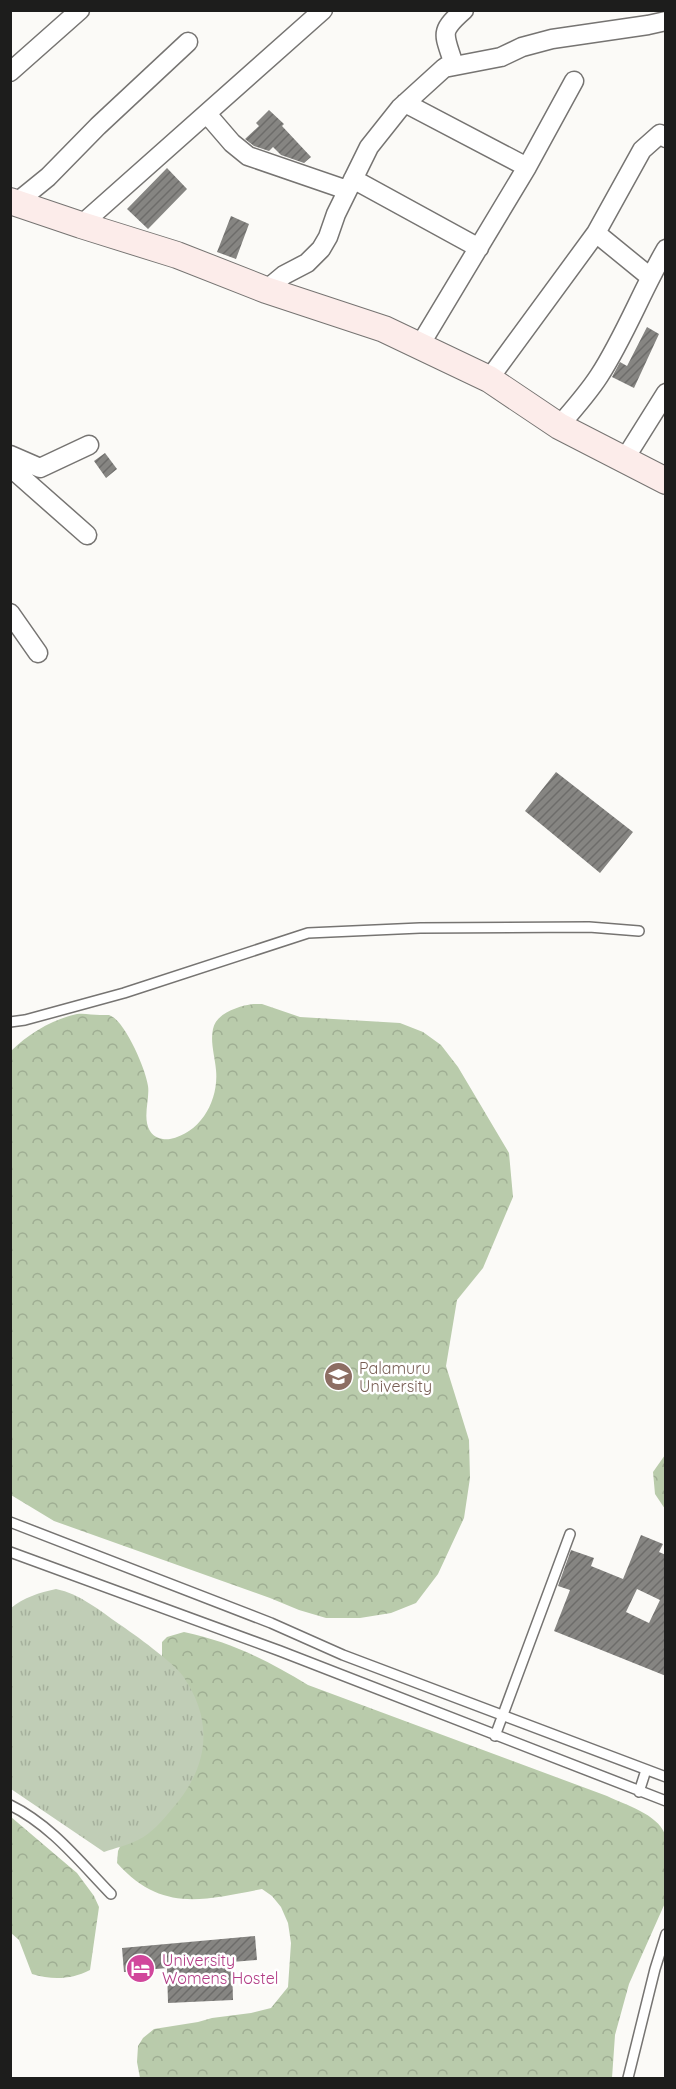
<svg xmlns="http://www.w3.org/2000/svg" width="676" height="2089" font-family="Quicksand,sans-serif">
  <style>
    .forest { fill: url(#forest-crowns) }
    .park { fill: url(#park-tufts) }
    .building { fill: url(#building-hatch); fill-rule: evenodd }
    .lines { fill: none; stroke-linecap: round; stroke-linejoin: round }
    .lane-casing { stroke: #767472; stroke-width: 12 }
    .street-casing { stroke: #767472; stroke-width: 21 }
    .secondary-casing { stroke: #767472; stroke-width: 28 }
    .lane { stroke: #fff; stroke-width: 9 }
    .street { stroke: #fff; stroke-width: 18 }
    .secondary { stroke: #fcecea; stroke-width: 26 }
    .labels { text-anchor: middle; stroke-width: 5; stroke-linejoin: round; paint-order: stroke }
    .education-label { font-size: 16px; fill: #785e54; stroke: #fff; text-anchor: start }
    .hotel-label { font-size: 16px; fill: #b23c85; stroke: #fff; text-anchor: start }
  </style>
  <defs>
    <pattern id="forest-crowns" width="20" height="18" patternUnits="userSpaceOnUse" patternTransform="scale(1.5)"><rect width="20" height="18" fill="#b9cbab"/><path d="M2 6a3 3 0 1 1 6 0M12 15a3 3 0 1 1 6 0" fill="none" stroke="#9fae93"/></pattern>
    <pattern id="park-tufts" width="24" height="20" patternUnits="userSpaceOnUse" patternTransform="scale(1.5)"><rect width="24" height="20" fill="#c0cdb6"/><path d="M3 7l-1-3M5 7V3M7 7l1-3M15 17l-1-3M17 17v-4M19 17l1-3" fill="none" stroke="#a5b09c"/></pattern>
    <pattern id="building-hatch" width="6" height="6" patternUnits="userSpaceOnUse" patternTransform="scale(1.5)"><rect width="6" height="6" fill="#868582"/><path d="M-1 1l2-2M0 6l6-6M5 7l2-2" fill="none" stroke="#6d6c6a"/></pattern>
  </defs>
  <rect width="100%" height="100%" fill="#fbfaf7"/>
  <!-- forest -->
  <path class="forest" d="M253 1004H262L300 1017 400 1023 423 1032 441 1045 458 1067 509 1153 513 1197 483 1268 457 1300 446 1366 469 1440 470 1478 464 1518 438 1574 416 1603 391 1613 360 1618H326L299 1610 270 1598 54 1521 11 1495V1051C28 1034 53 1019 77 1014 84 1013 93 1015 100 1015 103 1015 106 1015 109 1015 125 1020 146 1070 148 1086 150 1099 142 1118 150 1131 154 1138 163 1140 170 1139 201 1133 219 1100 216 1070 215 1057 210 1042 213 1029 216 1013 239 1006 253 1004Z
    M665 1455H666L665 1509 655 1494 653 1472Z
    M184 1632C231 1642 267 1660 308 1685L607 1796C626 1805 657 1814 665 1834V1903L629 1984 615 2035 612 2078H140L137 2062 138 2046 143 2038 154 2029 198 2022 212 2018 251 2013 271 2008 288 1987 291 1943 288 1923 281 1907 272 1896 262 1889C203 1900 162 1913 117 1863L118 1851 124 1838 171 1680 162 1657V1642L167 1637Z
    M11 1817 77 1873 94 1896 99 1907 90 1970C70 1980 52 1980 32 1974L19 1940 11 1933Z"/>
  <!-- park -->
  <path class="park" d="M56 1589C80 1594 99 1610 119 1624 134 1634 174 1663 183 1676 215 1723 208 1768 172 1809 162 1821 152 1833 138 1840 128 1845 115 1848 104 1852L11 1789V1608C24 1597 39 1593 56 1589Z"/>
  <!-- building -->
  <path class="building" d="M269 110 284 124 282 126 311 157 304 163 281 155 273 147 269 151 254 146 245 139 259 126 256 123Z
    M167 168 187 189 148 229 127 209Z
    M231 216 249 224 236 259 217 252Z
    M647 327 659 334 634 388 612 377 620 362 627 366Z
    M105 453 117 469 106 478 94 461Z
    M556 772 633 832 600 873 525 811Z
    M641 1535 663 1544 659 1552 666 1555V1676L554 1631 570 1590 558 1586 571 1550 594 1558 591 1566 623 1579ZM637 1589 660 1600 649 1623 626 1612Z
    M255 1936 257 1960 232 1962 233 2000 168 2003 167 1968 124 1972 122 1948Z"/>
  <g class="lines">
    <defs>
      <path id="lane" d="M10 1022 25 1020 124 993 308 933 420 928 589 927 639 931
        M10 1522 271 1623 343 1655 666 1777
        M10 1552 280 1651 666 1801
        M495 1736 570 1534
        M639 1792 646 1770
        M10 1805C51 1825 80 1862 111 1894
        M628 2078 655 1969 666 1934"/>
      <path id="street" d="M444 68 453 62C444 33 439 32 464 10
        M10 72 80 10
        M405 103 527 167
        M207 114 232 143 248 156 347 190
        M353 179 479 248
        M16 203 48 177 98 126 188 42
        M81 225 323 10
        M596 233 650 277
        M266 290 284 275 307 263 321 249 328 237 336 214 369 147 400 108 444 68 501 57 522 47 552 39 648 25 666 21
        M420 345 527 167 574 81
        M489 379 596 233 642 150 660 134 666 138
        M559 426C573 410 588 393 599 376 625 336 642 290 666 249
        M10 455 40 468 89 445
        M624 460 666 393
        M10 467 87 535
        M10 613 38 653"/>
      <path id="secondary" d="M10 201 81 225 177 255 266 290 384 329 489 379 559 426 666 481"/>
    </defs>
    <!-- lane casing -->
    <use href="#lane" class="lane-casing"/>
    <!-- street casing -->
    <use href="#street" class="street-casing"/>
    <!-- secondary casing -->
    <use href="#secondary" class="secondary-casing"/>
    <!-- lane -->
    <use href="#lane" class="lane"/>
    <!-- street -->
    <use href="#street" class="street"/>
    <!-- secondary -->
    <use href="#secondary" class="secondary"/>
  </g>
  <!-- icons -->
  <defs>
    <symbol id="university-disc" viewBox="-11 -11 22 22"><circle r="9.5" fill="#8d6e63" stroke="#fff"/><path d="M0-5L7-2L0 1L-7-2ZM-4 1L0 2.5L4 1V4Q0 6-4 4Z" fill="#fff"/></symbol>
    <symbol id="hotel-disc" viewBox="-11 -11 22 22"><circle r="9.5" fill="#d1479c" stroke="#fff"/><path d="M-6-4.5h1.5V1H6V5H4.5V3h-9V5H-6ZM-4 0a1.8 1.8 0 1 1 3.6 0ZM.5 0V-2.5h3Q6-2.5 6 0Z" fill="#fff"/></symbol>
  </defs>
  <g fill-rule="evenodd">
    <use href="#university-disc" x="322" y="1360" width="33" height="33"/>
    <use href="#hotel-disc" x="124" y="1952" width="33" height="33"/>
  </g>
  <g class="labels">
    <!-- education labels -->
    <g class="education-label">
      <text x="359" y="1374">Palamuru<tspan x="359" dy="18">University</tspan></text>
    </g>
    <!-- hotel labels -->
    <g class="hotel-label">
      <text x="162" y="1966">University<tspan x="162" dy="18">Womens Hostel</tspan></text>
    </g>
  </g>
  <!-- border -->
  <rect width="676" height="2089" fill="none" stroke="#1d1d1c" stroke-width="24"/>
</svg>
